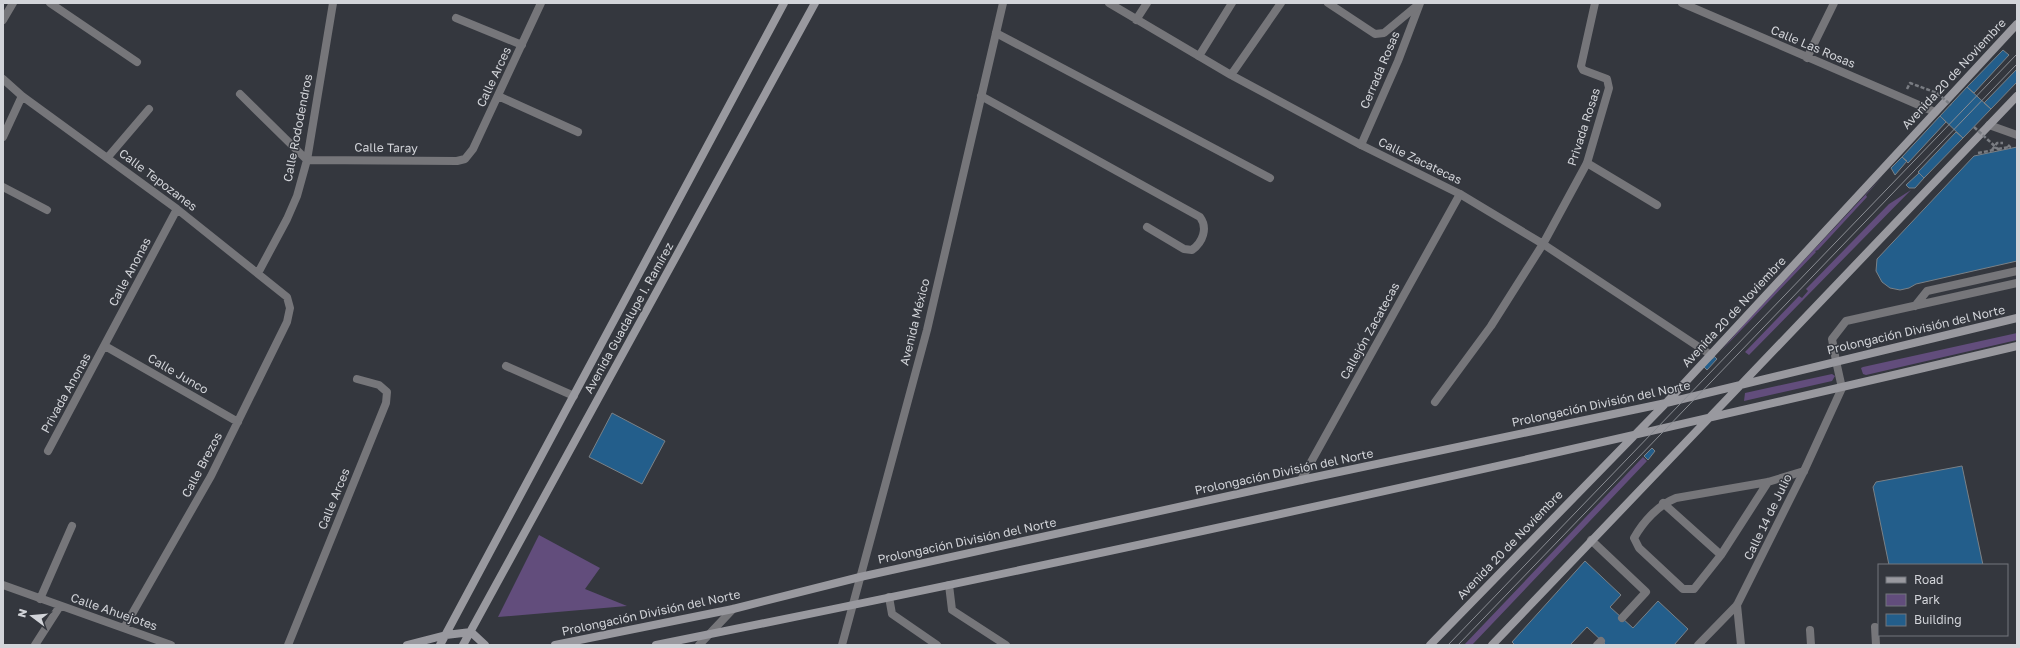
<svg xmlns="http://www.w3.org/2000/svg" width="2020" height="648" font-family="'Golos Text',sans-serif">
  <style>
    .green { fill: #624d7c }
    .building { fill: #235e8b; stroke: #7a8187 }
    .lines { fill: none; stroke-linecap: round; stroke-linejoin: round }
    .path { stroke: #797c82; stroke-width: 2.5; stroke-dasharray: 4 2; stroke-linecap: butt }
    .lane { stroke: #76767a; stroke-width: 8 }
    .street { stroke: #76767a; stroke-width: 8 }
    .secondary { stroke: #99999f; stroke-width: 8 }
    .tram { stroke: #8a8d93; stroke-width: 1 }
    .path-bridge { stroke: #797c82; stroke-width: 2.5; stroke-dasharray: 4 2; stroke-linecap: butt }
    .labels { text-anchor: middle; stroke-width: 3; stroke-linejoin: round; paint-order: stroke }
    .street-label { font-size: 12px; fill: #d2d4d9; stroke: #34373e }
  </style>
  <rect width="100%" height="100%" fill="#34373e"/>
  <!-- green -->
  <path class="green" d="M1883 176 1866 195 1867 197 1818 250 1815 251 1816 252 1721 351 1747 321Z
    M1911 190 1749 355 1745 352 1799 296 1802 298 1808 291 1806 289 1889 204Z
    M2017 333V340L1866 375 1863 374 1861 368 1863 367Z
    M1832 374 1835 376 1832 381 1744 401 1745 393Z
    M1643 457 1647 461 1472 645H1464Z
    M539 535 600 568 585 589 627 606 498 617Z"/>
  <!-- building -->
  <path class="building" d="M2003 50 2009 55 1974 93 1967 87Z
    M2017 69V82L1991 109 1984 103Z
    M1967 87 1991 109 1963 138 1940 116Z
    M1940 116 1946 122 1908 163 1902 157Z
    M1956 132 1963 138 1924 178 1918 172Z
    M2017 147V261L1916 284 1909 288 1900 290 1890 288 1882 282 1876 271 1877 259 1974 156Z
    M1902 157 1907 161 1895 175 1891 168Z
    M1919 173 1924 178 1915 188H1909L1906 185Z
    M1714 356 1717 359 1707 370 1704 367Z
    M612 413 665 441 642 484 589 457Z
    M1652 448 1655 451 1648 460 1644 456Z
    M1962 466 1983 565H1889L1873 487 1876 482Z
    M1585 561 1621 595 1610 607 1633 628 1658 601 1688 629 1674 645H1606L1587 627 1570 645H1515L1512 642Z"/>
  <g class="lines">
    <!-- path -->
    <path class="path" d="M1907 89 1910 83 1937 93
      M1998 149 2010 147 2008 145
      M1992 150 1997 143H2003
      M1978 153 1994 150 1996 147"/>
    <!-- lane -->
    <path class="lane" d="M996 33 1270 178
      M1199 56 1232 3
      M981 96 1200 217C1208 228 1203 242 1192 250L1184 249 1147 227
      M1361 145 1398 61 1420 3
      M1587 163 1657 205
      M1915 306 1927 291 2017 271
      M1836 361 1832 339 1846 321 2017 283
      M506 366 574 396
      M1435 402 1491 326 1543 244
      M1301 480 1460 194
      M1768 482 1721 555 1694 589H1683L1639 548 1634 538C1643 522 1658 505 1676 498L1768 482 1804 471
      M1663 503 1721 555
      M1591 540 1646 592 1622 618
      M1597 645 1601 641"/>
    <!-- street -->
    <path class="street" d="M50 3 137 62
      M1109 3 1231 75 1361 145 1460 194 1543 244 1711 355
      M1328 3 1375 34 1384 33 1419 4
      M1682 3 1935 112
      M456 18 522 45
      M3 20 13 3
      M1136 20 1147 3
      M1807 58 1834 3
      M1231 75 1281 3
      M3 79 22 96 177 209 287 297 290 308 287 322 211 476 124 628
      M240 94 307 160 457 161 465 159 473 149 541 3
      M498 96 578 132
      M1989 125 2017 135
      M3 137 22 96
      M108 157 149 109
      M3 187 47 210
      M1543 244 1587 163 1609 88 1607 79 1583 70 1581 66 1595 3
      M258 273 287 219 297 196 307 160 333 3
      M105 346 238 422
      M48 451 177 209
      M3 585 171 645
      M949 585 952 610 1006 645
      M889 597 892 614 937 645
      M40 599 72 526
      M1737 605 1741 645
      M1875 627 1876 645
      M1810 630 1811 645
      M35 645 60 606
      M288 645 386 403 387 392 379 385 357 379
      M699 645 733 609
      M842 645 927 330 1003 3
      M1698 645 1737 605 1804 471 1842 388 1836 361"/>
    <!-- secondary -->
    <path class="secondary" d="M407 645 446 635 471 632 485 645
      M440 645 784 3
      M463 645 815 3
      M555 645 733 609 860 577 1301 480 1666 403 2017 318
      M656 645C1111 554 1565 453 2017 346
      M1430 645 1666 403 2017 24
      M1492 645 2017 96"/>
    <!-- tram -->
    <path class="tram" d="M1448 645 2017 54
      M1458 645 2017 64"/>
    <!-- path-bridge -->
    <path class="path-bridge" d="M1937 93 1951 105
      M1974 127 2000 151"/>
  </g>
  <g class="labels">
    <!-- street labels -->
    <g class="street-label">
      <text transform="translate(1813 47) rotate(23)" y="4">Calle Las Rosas</text>
      <text transform="translate(1380 70) rotate(-67)" y="4">Cerrada Rosas</text>
      <text transform="translate(1954 74) rotate(-47)" y="4">Avenida 20 de Noviembre</text>
      <text transform="translate(494 77) rotate(-65)" y="4">Calle Arces</text>
      <text transform="translate(1584 127) rotate(-72)" y="4">Privada Rosas</text>
      <text transform="translate(298 128) rotate(-79)" y="4">Calle Rododendros</text>
      <text transform="translate(386 148) rotate(1)" y="4">Calle Taray</text>
      <text transform="translate(1420 161) rotate(26)" y="4">Calle Zacatecas</text>
      <text transform="translate(158 180) rotate(37)" y="4">Calle Tepozanes</text>
      <text transform="translate(130 272) rotate(-62)" y="4">Calle Anonas</text>
      <text transform="translate(1734 312) rotate(-47)" y="4">Avenida 20 de Noviembre</text>
      <text transform="translate(629 318) rotate(-61)" y="4">Avenida Guadalupe I. Ramírez</text>
      <text transform="translate(915 322) rotate(-76)" y="4">Avenida México</text>
      <text transform="translate(1916 330) rotate(-13)" y="4">Prolongación División del Norte</text>
      <text transform="translate(1370 331) rotate(-61)" y="4">Callejón Zacatecas</text>
      <text transform="translate(178 374) rotate(30)" y="4">Calle Junco</text>
      <text transform="translate(66 393) rotate(-61)" y="4">Privada Anonas</text>
      <text transform="translate(1601 404) rotate(-12)" y="4">Prolongación División del Norte</text>
      <text transform="translate(202 465) rotate(-62)" y="4">Calle Brezos</text>
      <text transform="translate(1284 472) rotate(-12)" y="4">Prolongación División del Norte</text>
      <text transform="translate(334 499) rotate(-68)" y="4">Calle Arces</text>
      <text transform="translate(1768 517) rotate(-64)" y="4">Calle 14 de Julio</text>
      <text transform="translate(967 541) rotate(-12)" y="4">Prolongación División del Norte</text>
      <text transform="translate(1510 545) rotate(-46)" y="4">Avenida 20 de Noviembre</text>
      <text transform="translate(114 612) rotate(19)" y="4">Calle Ahuejotes</text>
      <text transform="translate(651 613) rotate(-12)" y="4">Prolongación División del Norte</text>
    </g>
  </g>
  <!-- border -->
  <rect width="2020" height="648" fill="none" stroke="#d2d4d9" stroke-width="8"/>
  <!-- legend -->
  <rect x="1878" y="564" width="130" height="72" fill="#34373e" stroke="#73767c"/>
  <rect x="1886" y="577" width="20" height="6" fill="#99999f" stroke="#73767c"/>
  <text x="1914" y="584" font-size="12" fill="#d2d4d9">Road</text>
  <rect x="1886" y="594" width="20" height="12" fill="#624d7c" stroke="#73767c"/>
  <text x="1914" y="604" font-size="12" fill="#d2d4d9">Park</text>
  <rect x="1886" y="614" width="20" height="12" fill="#235e8b" stroke="#73767c"/>
  <text x="1914" y="624" font-size="12" fill="#d2d4d9">Building</text>
  <!-- north arrow -->
  <g transform="translate(32 616) rotate(286)" stroke="#34373e" stroke-width="3" paint-order="stroke">
  <path d="M0-3L7 15L0 10L-7 15Z" fill="#d2d4d9"/>
  <text y="-6" font-size="11" font-weight="bold" text-anchor="middle" fill="#d2d4d9">N</text>
  </g>
</svg>
